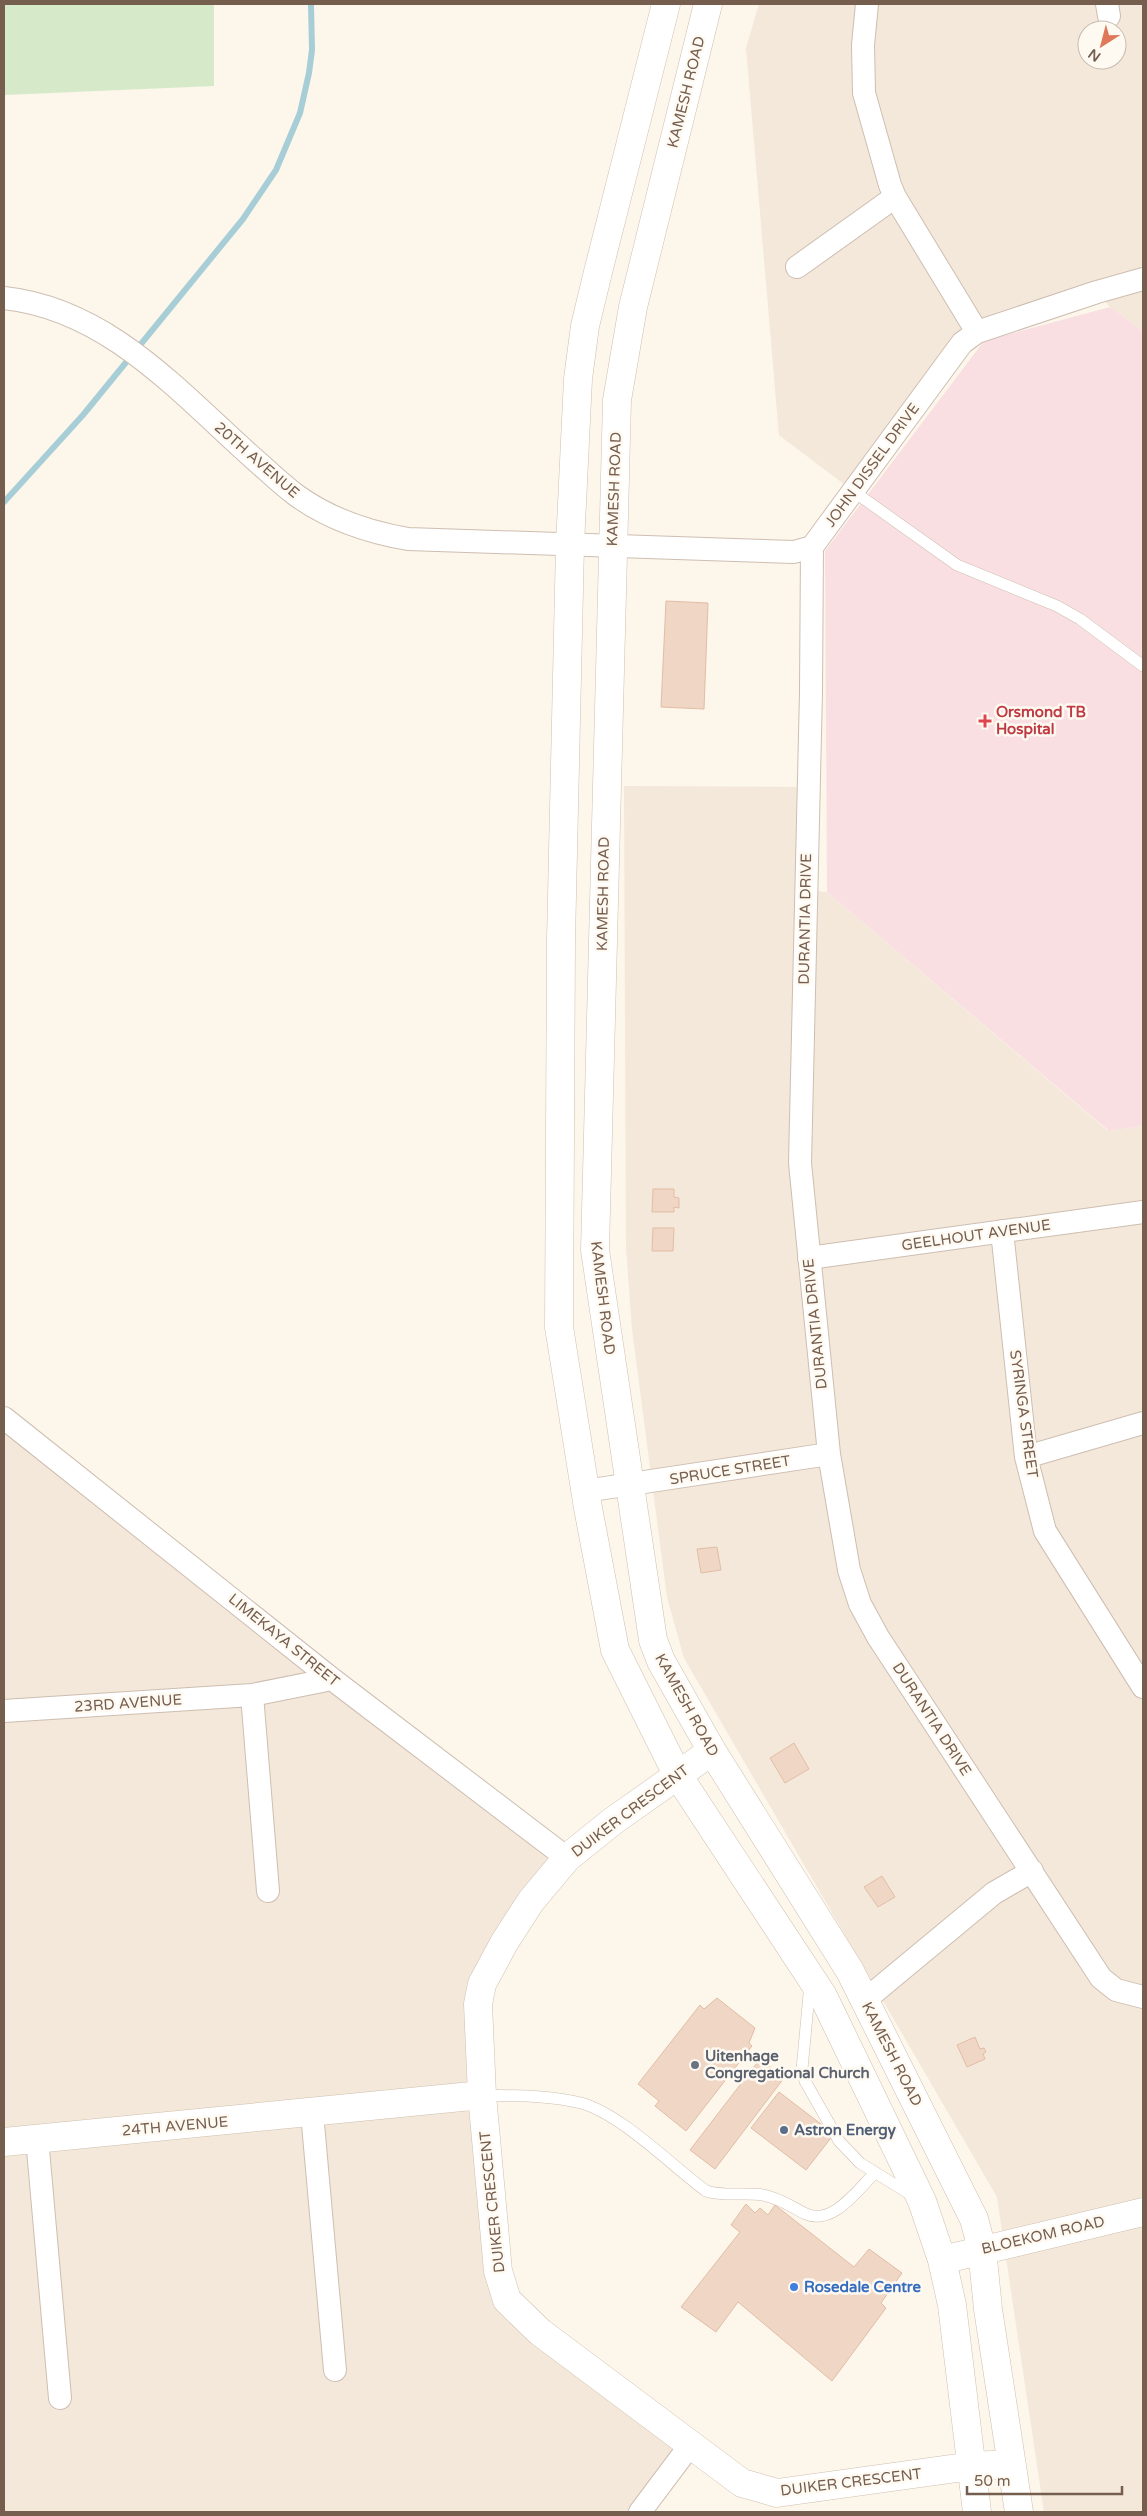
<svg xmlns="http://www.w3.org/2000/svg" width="1147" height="2516" font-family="'Varela Round',sans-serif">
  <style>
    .residential { fill: #f3e8da; fill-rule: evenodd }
    .medical { fill: #f9dfe2 }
    .green { fill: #d6eaca }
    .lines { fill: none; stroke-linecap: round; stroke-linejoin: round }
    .stream { stroke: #a7ced6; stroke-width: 6 }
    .building { fill: #f0d6c4; stroke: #e2bda5 }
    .lane-casing { stroke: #cebeb1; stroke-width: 12 }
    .street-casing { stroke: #cebeb1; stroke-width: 24 }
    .secondary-casing { stroke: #d0bfaf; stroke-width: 29 }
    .lane { stroke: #fff; stroke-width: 11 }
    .street { stroke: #fff; stroke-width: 22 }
    .secondary { stroke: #fff; stroke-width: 28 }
    .health-dot { fill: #e0444e; stroke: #fefaf2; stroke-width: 2 }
    .worship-dot { fill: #6b7280; stroke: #fefaf2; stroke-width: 2 }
    .service-dot { fill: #5c6f8a; stroke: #fefaf2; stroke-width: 2 }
    .shop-dot { fill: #3f7fe0; stroke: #fefaf2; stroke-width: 2 }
    .labels { text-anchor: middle; stroke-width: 5; stroke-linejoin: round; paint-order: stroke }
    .street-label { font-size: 15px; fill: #765e4f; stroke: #fefaf2 }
    .health-label { font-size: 15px; font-weight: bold; fill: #be3a42; stroke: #fefaf2; text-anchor: start }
    .worship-label { font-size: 15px; font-weight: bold; fill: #5b616d; stroke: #fefaf2; text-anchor: start }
    .service-label { font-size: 15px; font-weight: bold; fill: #4e5e75; stroke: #fefaf2; text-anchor: start }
    .shop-label { font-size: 15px; font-weight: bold; fill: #366cbe; stroke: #fefaf2; text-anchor: start }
  </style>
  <rect width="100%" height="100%" fill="#fcf6eb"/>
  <!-- residential -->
  <path class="residential" d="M759 4H1143V331L1110 307 1097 292 977 332 853 491 779 435 746 48ZM1087 30H1117V60H1087Z
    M624 786 808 787 806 890 827 892 1108 1131 1143 1126V2512H1044L997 2197 684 1658 667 1597 632 1329 626 1247Z
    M4 1419 567 1858 476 1965 467 2015 499 2301 692 2457 648 2512H4Z"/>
  <!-- medical -->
  <path class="medical" d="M1110 307 1143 331V1126L1109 1131 827 892 825 551 984 341Z"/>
  <!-- green -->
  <path class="green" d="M4 4H214V86L4 95Z"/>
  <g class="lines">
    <!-- stream -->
    <path class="stream" d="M4 502 83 415 243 219 276 170 300 113 309 73 312 50 311 4"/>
  </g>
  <!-- building -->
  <path class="building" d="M666 601 708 603 704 709 661 707Z
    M653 1189H674V1197L679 1198V1208L674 1207V1212H652Z
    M653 1228H674L673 1251H652Z
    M717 1547 721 1570 701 1573 697 1549Z
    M794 1743 809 1769 785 1783 770 1758Z
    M882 1876 895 1897 878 1907 864 1887Z
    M717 1998 755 2028 749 2043 752 2046 686 2131 655 2106 659 2101 638 2084 700 2005 704 2009Z
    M975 2037 980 2049 984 2048 986 2052 983 2054 985 2059 967 2067 957 2045Z
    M760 2059 784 2078 715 2169 690 2150Z
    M779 2092 834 2134 806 2170 751 2128Z
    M746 2204 755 2213 760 2208 768 2215 775 2205 854 2267 869 2249 902 2273 881 2303 886 2308 832 2381 738 2302 716 2332 681 2307 740 2232 731 2225Z"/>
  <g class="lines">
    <defs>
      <path id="lane" d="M853 491 957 565 1057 606 1080 619 1143 666
        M810 1984 802 2069 805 2081 839 2141 860 2163 913 2196
        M482 2095C515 2096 549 2095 581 2103 621 2114 671 2165 706 2191 725 2197 744 2192 763 2195 780 2198 791 2207 806 2214 833 2226 858 2189 875 2173"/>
      <path id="street" d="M867 4 863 45 864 93 890 185 895 197 977 332
        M1107 4 1109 16
        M797 267 895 197
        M4 298C108 309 179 392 253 458 267 470 281 484 296 495 329 519 367 532 408 539L794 552 812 547 962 343 977 332 1097 292 1143 279
        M812 547 811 692 800 1163 829 1454 849 1570 860 1604 878 1637 1101 1978 1116 1990 1143 1997
        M1002 1231 1026 1457 1045 1531 1143 1687
        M809 1258 1143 1212
        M4 1418 332 1679 567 1858
        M1026 1457 1143 1423
        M585 1491 829 1454
        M252 1695 268 1891
        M4 1711 252 1695 332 1679
        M865 2000 994 1893 1032 1871
        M312 2113 335 2370
        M37 2138 60 2398
        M640 2512 691 2444"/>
      <path id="secondary" d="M666 4 598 272 585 326 578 379 570 545 561 940 559 1327 588 1508 615 1650 677 1774 823 1996 922 2201 942 2260 952 2305 977 2512
        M708 4 633 307 617 400 595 1250 653 1640 661 1661 712 1751 850 1971 974 2219 982 2249 988 2309 1019 2512
        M712 1751 613 1821 567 1858 531 1901 504 1943 482 1984 478 2004 482 2095 498 2271 507 2300 540 2332 742 2483 777 2493 972 2466 1011 2464
        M4 2142 482 2095
        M942 2260 1143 2212"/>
    </defs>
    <!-- lane casing -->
    <use href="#lane" class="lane-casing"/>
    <!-- street casing -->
    <use href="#street" class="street-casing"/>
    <!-- secondary casing -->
    <use href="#secondary" class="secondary-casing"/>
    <!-- lane -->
    <use href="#lane" class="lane"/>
    <!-- street -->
    <use href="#street" class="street"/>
    <!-- secondary -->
    <use href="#secondary" class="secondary"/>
  </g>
  <!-- markers -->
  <path class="health-dot" d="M982.5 713.5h5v5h5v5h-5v5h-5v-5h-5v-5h5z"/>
  <circle class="worship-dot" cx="695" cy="2065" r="5"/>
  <circle class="service-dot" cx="784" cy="2130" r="5"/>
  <circle class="shop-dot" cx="794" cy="2287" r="5"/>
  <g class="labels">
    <!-- street labels -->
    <g class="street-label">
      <text transform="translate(686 92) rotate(-76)" y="5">KAMESH ROAD</text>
      <text transform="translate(257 460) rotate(41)" y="5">20TH AVENUE</text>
      <text transform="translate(872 465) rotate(-54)" y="5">JOHN DISSEL DRIVE</text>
      <text transform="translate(614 489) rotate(-88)" y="5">KAMESH ROAD</text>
      <text transform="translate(603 894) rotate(-89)" y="5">KAMESH ROAD</text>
      <text transform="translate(805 919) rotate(-89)" y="5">DURANTIA DRIVE</text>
      <text transform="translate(976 1235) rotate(-8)" y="5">GEELHOUT AVENUE</text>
      <text transform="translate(603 1298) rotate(83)" y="5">KAMESH ROAD</text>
      <text transform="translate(815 1324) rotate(-96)" y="5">DURANTIA DRIVE</text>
      <text transform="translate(1024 1414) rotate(82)" y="5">SYRINGA STREET</text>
      <text transform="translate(730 1470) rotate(-9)" y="5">SPRUCE STREET</text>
      <text transform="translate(284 1640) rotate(39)" y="5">LIMEKAYA STREET</text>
      <text transform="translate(128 1703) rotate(-4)" y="5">23RD AVENUE</text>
      <text transform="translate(687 1705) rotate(61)" y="5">KAMESH ROAD</text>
      <text transform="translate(932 1719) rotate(57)" y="5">DURANTIA DRIVE</text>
      <text transform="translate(630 1811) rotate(-37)" y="5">DUIKER CRESCENT</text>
      <text transform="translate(892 2054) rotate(63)" y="5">KAMESH ROAD</text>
      <text transform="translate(175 2126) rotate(-5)" y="5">24TH AVENUE</text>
      <text transform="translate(492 2202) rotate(-96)" y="5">DUIKER CRESCENT</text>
      <text transform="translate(1043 2235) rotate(-13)" y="5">BLOEKOM ROAD</text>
      <text transform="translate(851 2482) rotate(-7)" y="5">DUIKER CRESCENT</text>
    </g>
    <!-- health labels -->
    <g class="health-label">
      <text x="996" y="717">Orsmond TB<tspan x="996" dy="17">Hospital</tspan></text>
    </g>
    <!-- worship labels -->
    <g class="worship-label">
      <text x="705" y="2061">Uitenhage<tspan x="705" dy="17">Congregational Church</tspan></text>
    </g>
    <!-- service labels -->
    <g class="service-label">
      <text x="794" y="2135">Astron Energy</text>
    </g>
    <!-- shop labels -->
    <g class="shop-label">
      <text x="804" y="2292">Rosedale Centre</text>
    </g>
  </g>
  <!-- border -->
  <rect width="1147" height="2516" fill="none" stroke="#765e4f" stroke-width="10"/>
  <!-- north arrow -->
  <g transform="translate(1102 45) rotate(216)"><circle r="24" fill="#fefaf2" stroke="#c8bcb1"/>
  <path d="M0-4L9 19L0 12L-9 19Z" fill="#de7858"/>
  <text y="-8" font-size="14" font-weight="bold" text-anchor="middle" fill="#765e4f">N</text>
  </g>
  <!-- scale -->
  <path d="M967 2486v8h155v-8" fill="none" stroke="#765e4f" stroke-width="2.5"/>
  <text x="974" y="2486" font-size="15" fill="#765e4f" stroke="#fefaf2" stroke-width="4" paint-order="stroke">50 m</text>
</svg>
